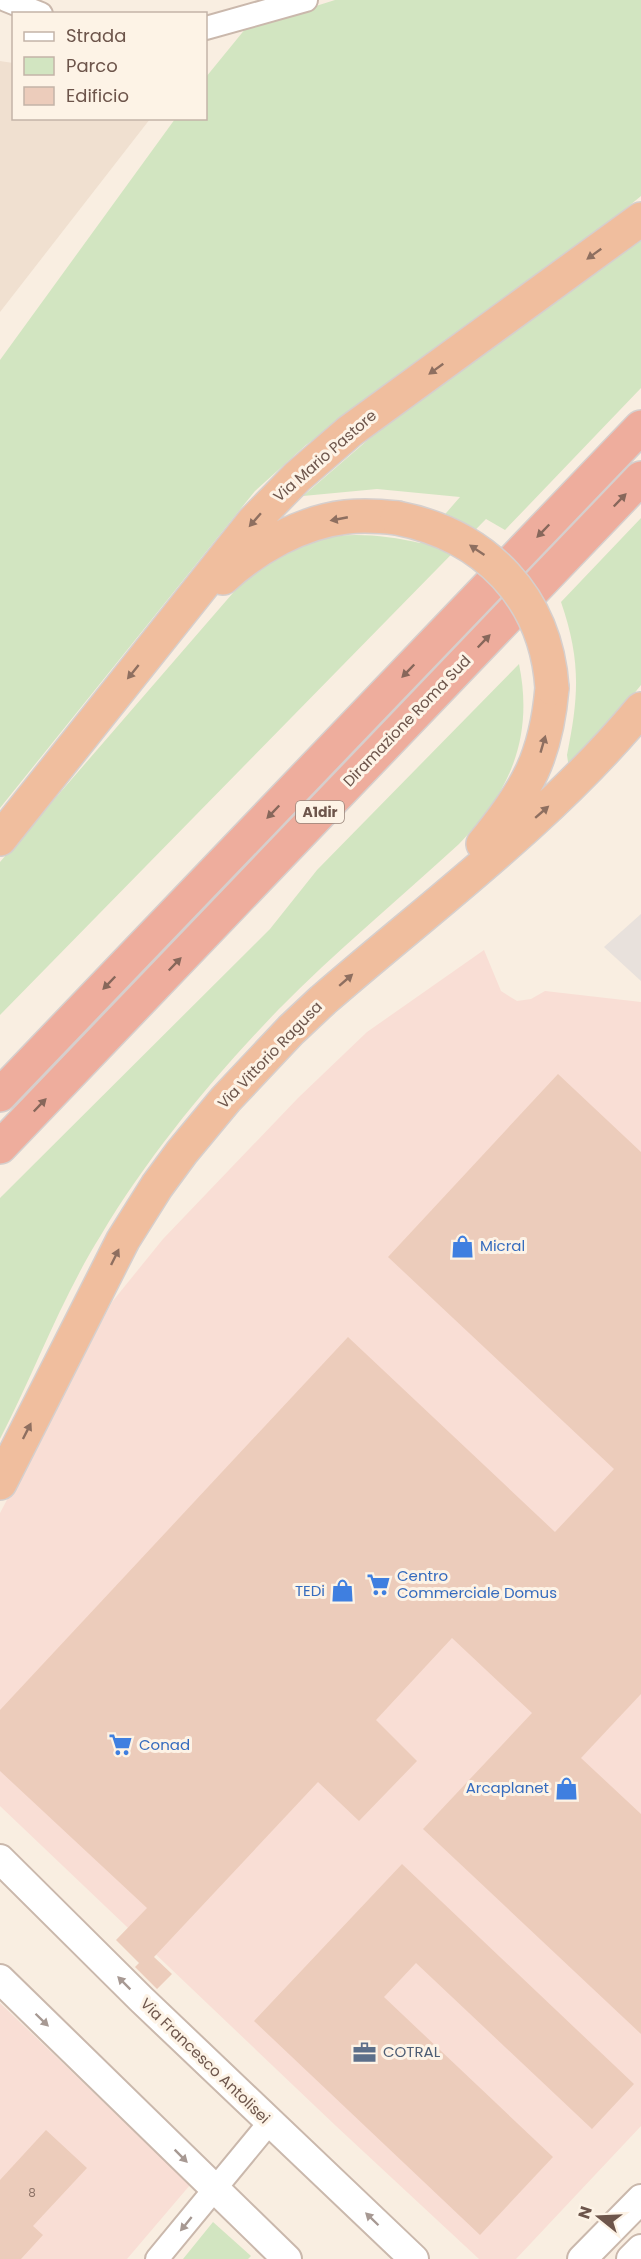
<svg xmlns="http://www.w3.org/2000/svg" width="641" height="2259" font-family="Poppins,sans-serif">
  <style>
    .residential { fill: #f0e0d0 }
    .commercial { fill: #f9ded5 }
    .industrial { fill: #e8e1dc }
    .green { fill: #d2e5c1 }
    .building { fill: #ecccbb }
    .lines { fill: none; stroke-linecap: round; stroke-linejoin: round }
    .minor-casing { stroke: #cab8ac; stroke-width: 26 }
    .tertiary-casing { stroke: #cab8ac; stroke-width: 32 }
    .trunk-casing { stroke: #d6cfcd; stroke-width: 36 }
    .motorway-casing { stroke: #d6cfcd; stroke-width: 36 }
    .minor { stroke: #fff; stroke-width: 22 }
    .tertiary { stroke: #fff; stroke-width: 28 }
    .trunk { stroke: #f0be9e; stroke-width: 33 }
    .motorway { stroke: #eead9d; stroke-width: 33 }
    .trunk-bridge-casing { stroke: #d6cfcd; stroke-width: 36; stroke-linecap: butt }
    .trunk-bridge { stroke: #f0be9e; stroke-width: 33 }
    .oneway { fill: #8e6f60 }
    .oneway2 { fill: #87675b }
    .oneway3 { fill: #a79993 }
    .labels { text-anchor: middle; stroke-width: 6; stroke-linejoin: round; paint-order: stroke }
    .number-label { font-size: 12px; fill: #8d7367 }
    .shield { fill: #fdf3e6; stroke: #98847a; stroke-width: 1.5 }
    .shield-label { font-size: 14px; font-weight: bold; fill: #6d554b }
    .street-label { font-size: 15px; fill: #6d554b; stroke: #fdf3e6 }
    .shop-label { font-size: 15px; fill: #366cbe; stroke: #fdf3e6; text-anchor: start }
    .service-label { font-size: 15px; fill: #4e5e75; stroke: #fdf3e6; text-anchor: start }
  </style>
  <rect width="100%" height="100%" fill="#f9eee1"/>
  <!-- residential -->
  <path class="residential" d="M0 61 13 63 14 118 150 119 0 312Z"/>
  <!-- commercial -->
  <path class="commercial" d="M484 950 501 991 517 1001 531 999 545 991 641 1002V2126L516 2259H479L336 2126 0 1806V1513L112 1302 163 1239 298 1098 367 1032Z
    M0 2003 190 2185 127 2259H0Z"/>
  <!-- industrial -->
  <path class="industrial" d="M641 914V981L604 947Z"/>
  <!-- green -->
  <path class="green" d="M335 0H641V196L573 252 306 445 255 491 0 808V360L175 119 206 118V77L246 28Z
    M641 237V388L505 530 486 519 0 1015V862L245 579C255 570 266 557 278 552 324 530 372 532 420 543L460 497 377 489 303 496 377 432Z
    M641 518V685L620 711 572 763 568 762 567 755C579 696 581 660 561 602Z
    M519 664C534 737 510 793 459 844 399 899 335 952 278 1010 212 1079 150 1153 101 1235 61 1299 35 1371 0 1439V1198L270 929 317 870Z
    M213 2222 251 2256 248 2259H183Z"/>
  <!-- building -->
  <path class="building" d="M558 1074 641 1152V1694L581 1758 641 1814V2034L423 1829 532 1713 452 1638 376 1720 417 1761 359 1821 318 1782 154 1957 172 1974 157 1989 135 1967 139 1963 116 1940 147 1908 0 1771V1710L348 1337 555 1532 614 1469 388 1257Z
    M402 1864 634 2084 592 2129 416 1963 384 1997 553 2157 480 2235 254 2021Z
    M46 2130 87 2168 33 2226 43 2235 21 2259H0V2180Z"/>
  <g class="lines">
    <defs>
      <path id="minor" d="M6 0 41 14
        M206 28 306 0
        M157 2259 270 2122"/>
      <path id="tertiary" d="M0 1859 141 1999 414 2259
        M0 1979 287 2259
        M582 2259 641 2199
        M631 2259 641 2249"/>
      <path id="trunk" d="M223 578C256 548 301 522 346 517 363 515 380 516 397 518
        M0 839 253 522 297 477 350 431 641 219
        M483 844C527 790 546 758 552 688
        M0 1483 123 1240 157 1186 182 1152 226 1099 291 1030 323 1000C430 907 551 818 641 709"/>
      <path id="motorway" d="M0 1095 641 427
        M0 1147 641 478"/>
    </defs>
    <!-- minor casing -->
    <use href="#minor" class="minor-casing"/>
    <!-- tertiary casing -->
    <use href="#tertiary" class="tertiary-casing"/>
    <!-- trunk casing -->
    <use href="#trunk" class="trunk-casing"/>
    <!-- motorway casing -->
    <use href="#motorway" class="motorway-casing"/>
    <!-- minor -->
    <use href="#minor" class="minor"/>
    <!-- tertiary -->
    <use href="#tertiary" class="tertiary"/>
    <!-- trunk -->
    <use href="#trunk" class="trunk"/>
    <!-- motorway -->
    <use href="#motorway" class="motorway"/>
    <defs>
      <path id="trunk-bridge" d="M397 518C485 535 546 597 552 688"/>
    </defs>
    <!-- trunk-bridge casing -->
    <use href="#trunk-bridge" class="trunk-bridge-casing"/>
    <!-- trunk-bridge -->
    <use href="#trunk-bridge" class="trunk-bridge"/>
  </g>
  <!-- one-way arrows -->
  <defs><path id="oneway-solid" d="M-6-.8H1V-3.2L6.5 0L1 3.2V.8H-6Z" transform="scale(1.5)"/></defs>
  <g class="oneway">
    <use href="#oneway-solid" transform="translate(594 254) rotate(144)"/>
    <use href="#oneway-solid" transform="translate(436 369) rotate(144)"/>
    <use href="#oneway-solid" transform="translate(339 519) rotate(169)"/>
    <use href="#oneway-solid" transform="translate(255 520) rotate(131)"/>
    <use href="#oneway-solid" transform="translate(477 550) rotate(-146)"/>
    <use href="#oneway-solid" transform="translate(133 672) rotate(129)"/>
    <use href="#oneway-solid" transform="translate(543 744) rotate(-74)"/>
    <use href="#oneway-solid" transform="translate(542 812) rotate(-41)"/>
    <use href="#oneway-solid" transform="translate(346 980) rotate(-41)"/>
    <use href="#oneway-solid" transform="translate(115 1257) rotate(-64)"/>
    <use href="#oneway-solid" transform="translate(27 1431) rotate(-63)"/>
  </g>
  <g class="oneway2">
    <use href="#oneway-solid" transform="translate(620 500) rotate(-46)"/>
    <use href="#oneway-solid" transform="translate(543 531) rotate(134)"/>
    <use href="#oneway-solid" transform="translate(484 641) rotate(-46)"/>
    <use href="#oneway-solid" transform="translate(408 671) rotate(134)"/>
    <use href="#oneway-solid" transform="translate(273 812) rotate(134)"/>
    <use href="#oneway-solid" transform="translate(175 964) rotate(-46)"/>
    <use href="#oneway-solid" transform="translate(109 983) rotate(134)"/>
    <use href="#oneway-solid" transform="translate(40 1105) rotate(-46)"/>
  </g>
  <g class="oneway3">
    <use href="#oneway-solid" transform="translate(124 1983) rotate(-135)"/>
    <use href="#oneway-solid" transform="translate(42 2020) rotate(44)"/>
    <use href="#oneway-solid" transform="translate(181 2156) rotate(45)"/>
    <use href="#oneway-solid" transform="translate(372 2219) rotate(-136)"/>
    <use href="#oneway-solid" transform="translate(186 2224) rotate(129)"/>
  </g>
  <!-- icons -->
  <defs>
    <symbol id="shop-bare" viewBox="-9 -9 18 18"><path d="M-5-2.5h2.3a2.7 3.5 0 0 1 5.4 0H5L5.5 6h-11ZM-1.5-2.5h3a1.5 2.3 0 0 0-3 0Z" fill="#3f7fe0" stroke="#fdf3e6" stroke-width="2.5" paint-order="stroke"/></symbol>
    <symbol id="supermarket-bare" viewBox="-9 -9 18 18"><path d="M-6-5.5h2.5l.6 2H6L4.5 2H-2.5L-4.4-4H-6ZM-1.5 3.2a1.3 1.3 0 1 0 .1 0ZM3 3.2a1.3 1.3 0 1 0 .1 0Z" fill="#3f7fe0" stroke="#fdf3e6" stroke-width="2.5" paint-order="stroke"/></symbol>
    <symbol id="office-bare" viewBox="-9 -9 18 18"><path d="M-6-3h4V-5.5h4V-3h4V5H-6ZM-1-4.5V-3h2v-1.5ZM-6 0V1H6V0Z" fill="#5c6f8a" stroke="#fdf3e6" stroke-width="2.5" paint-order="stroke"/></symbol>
  </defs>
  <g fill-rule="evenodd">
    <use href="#shop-bare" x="446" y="1230" width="33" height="33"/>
    <use href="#supermarket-bare" x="362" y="1568" width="33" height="33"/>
    <use href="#shop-bare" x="326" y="1574" width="33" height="33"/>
    <use href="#supermarket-bare" x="104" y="1728" width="33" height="33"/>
    <use href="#shop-bare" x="550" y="1772" width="33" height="33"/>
    <use href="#office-bare" x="348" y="2036" width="33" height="33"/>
  </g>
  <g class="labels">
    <!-- number labels -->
    <g class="number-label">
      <text x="32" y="2197">8</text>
    </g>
    <!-- shield labels -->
    <rect class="shield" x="296" y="801" width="48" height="22" rx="4.5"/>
    <g class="shield-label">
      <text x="320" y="817">A1dir</text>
    </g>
    <!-- street labels -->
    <g class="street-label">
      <text transform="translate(325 456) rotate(-41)" y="5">Via Mario Pastore</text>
      <text transform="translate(407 721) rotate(-46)" y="5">Diramazione Roma Sud</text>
      <text transform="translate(270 1055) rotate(-46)" y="5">Via Vittorio Ragusa</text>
      <text transform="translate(205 2061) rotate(44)" y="5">Via Francesco Antolisei</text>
    </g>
    <!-- shop labels -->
    <g class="shop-label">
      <text x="480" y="1251">Micral</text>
      <text x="397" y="1581">Centro<tspan x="397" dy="17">Commerciale Domus</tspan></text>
      <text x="325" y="1596" text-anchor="end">TEDi</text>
      <text x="139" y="1750">Conad</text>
      <text x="549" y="1793" text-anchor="end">Arcaplanet</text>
    </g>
    <!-- service labels -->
    <g class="service-label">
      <text x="383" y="2057">COTRAL</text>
    </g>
  </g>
  <!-- legend -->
  <rect x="12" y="12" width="195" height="108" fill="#fdf3e6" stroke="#c3b4a8" stroke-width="1.5"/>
  <rect x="24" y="32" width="30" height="9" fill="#ffffff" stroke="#c3b4a8" stroke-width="1.5"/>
  <text x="66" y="42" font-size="18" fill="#6d554b">Strada</text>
  <rect x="24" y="57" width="30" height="18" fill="#d2e5c1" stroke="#c3b4a8" stroke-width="1.5"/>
  <text x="66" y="72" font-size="18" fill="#6d554b">Parco</text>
  <rect x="24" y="87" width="30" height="18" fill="#ecccbb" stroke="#c3b4a8" stroke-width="1.5"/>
  <text x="66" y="102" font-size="18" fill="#6d554b">Edificio</text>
  <!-- north arrow -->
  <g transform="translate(599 2217) rotate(288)" stroke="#fdf3e6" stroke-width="4.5" paint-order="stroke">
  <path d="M0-4.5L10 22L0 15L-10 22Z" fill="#6d554b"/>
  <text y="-9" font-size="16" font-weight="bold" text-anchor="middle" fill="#6d554b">N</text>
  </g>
</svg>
